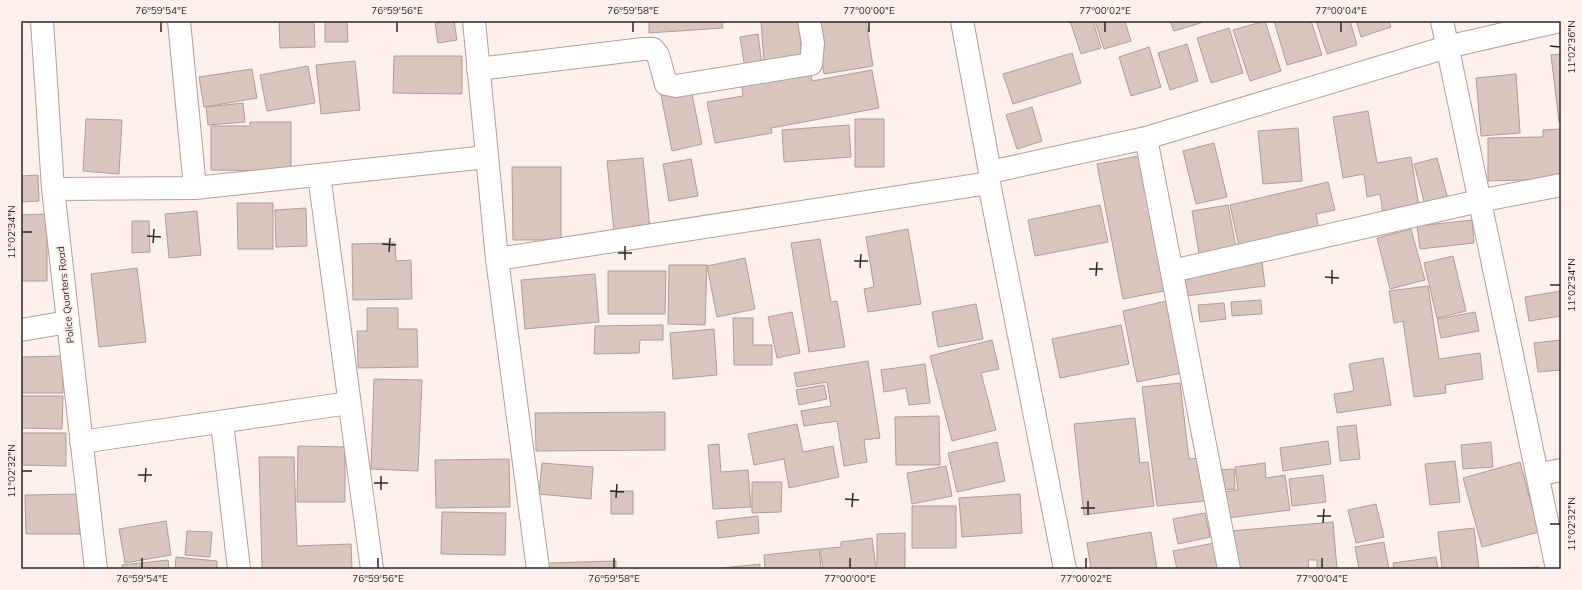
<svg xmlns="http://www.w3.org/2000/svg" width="1582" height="590" font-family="Mulish,sans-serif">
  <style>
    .building { fill: #dac5bf; stroke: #b19d97 }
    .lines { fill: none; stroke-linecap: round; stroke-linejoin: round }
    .minor-casing { stroke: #b39f99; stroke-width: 24 }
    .minor { stroke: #fff; stroke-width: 22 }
    .ticks { fill: none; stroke: #2e2624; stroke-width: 1.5 }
    .labels { text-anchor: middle; stroke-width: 4; stroke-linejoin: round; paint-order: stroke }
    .street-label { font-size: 10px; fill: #2e2624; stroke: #fef1ed }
    .neatline { fill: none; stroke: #2e2624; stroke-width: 1.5 }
    .ticks-label { font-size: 10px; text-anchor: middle; fill: #2e2624 }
  </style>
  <rect width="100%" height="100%" fill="#fef1ed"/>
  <!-- building -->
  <path class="building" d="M279 21H314L315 47 280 48Z
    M325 21H347L348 42H325Z
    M454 21 457 40 438 43 435 23Z
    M649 21H744L722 22 723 28 649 33Z
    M761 21H800L802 60 764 62Z
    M816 21H866L873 66 824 74Z
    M1070 21H1093L1101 48 1081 54Z
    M1095 21H1125L1131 41 1104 49Z
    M1170 21H1207L1174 31Z
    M1265 21 1281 71 1250 81 1233 30Z
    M1274 21H1311L1322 55 1287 65Z
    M1316 21H1350L1357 45 1327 54Z
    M1356 21H1389L1391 27 1361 37Z
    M1229 28 1243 73 1211 83 1197 38Z
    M758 34 762 66 745 69 740 37Z
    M1187 44 1198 81 1170 90 1158 53Z
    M1149 47 1161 87 1131 96 1119 57Z
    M1072 53 1081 83 1013 104 1003 74Z
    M1561 54V121L1559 122 1551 55Z
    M394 56H462V94L393 93Z
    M355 61 360 110 321 114 316 65Z
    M308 66 315 103 267 111 260 75Z
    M252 69 257 98 204 107 199 77Z
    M810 69 812 81 872 70 879 108 771 128 772 133 715 143 707 102 743 96 741 81Z
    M1516 74 1520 133 1481 136 1476 78Z
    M690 84 702 144 672 151 660 90Z
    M243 103 245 122 208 125 206 107Z
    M1032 107 1042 141 1017 149 1006 115Z
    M1368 111 1377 163 1411 157 1419 207 1383 213 1380 194 1367 197 1364 174 1343 178 1333 117Z
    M86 119 122 120 119 174 83 171Z
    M855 119H884V167H855Z
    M250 122H291V171L211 170V126H250Z
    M849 125 851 157 784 162 782 130Z
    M1298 128 1302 181 1263 184 1258 131Z
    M1561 129V179L1488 181V138L1543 137V130Z
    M1214 143 1227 197 1196 204 1183 151Z
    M1144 155 1169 290 1123 299 1097 164Z
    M643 158 650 229 614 232 607 161Z
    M1437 158 1449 203 1426 209 1414 164Z
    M691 159 698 196 669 201 663 164Z
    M512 167H561V240H513Z
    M38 175 39 201 21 202V176Z
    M1328 182 1335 210 1316 214 1320 232 1240 251 1230 205Z
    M237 203H273V249H238Z
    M1100 205 1108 242 1035 256 1028 220Z
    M1228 205 1237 253 1200 259 1192 211Z
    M306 208 307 246 276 247 275 210Z
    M197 211 201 255 169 258 165 214Z
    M47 214V281H21V215Z
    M1472 220 1474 243 1420 249 1417 226Z
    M132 221H149L150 252 132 253Z
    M908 229 921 304 868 312 864 289 874 287 866 237Z
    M1411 229 1425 280 1390 289 1377 238Z
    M820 239 831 302 837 301 845 347 809 352 791 243Z
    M395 243 396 261 411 260 412 299 353 300 352 244Z
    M1453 256 1466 311 1437 318 1424 263Z
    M745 258 755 309 717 317 707 266Z
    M1262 262 1265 286 1186 296 1183 271Z
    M669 265H707L705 325 668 324Z
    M137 268 146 342 99 347 91 274Z
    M608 271H666L665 314H608Z
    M595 274 599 322 525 329 521 280Z
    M1428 286 1439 359 1480 353 1483 379 1445 385 1446 393 1414 397 1403 321 1394 323 1389 291Z
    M1561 291V316L1529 321 1525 297Z
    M1171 300 1182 373 1137 382 1123 311Z
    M1261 300 1262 314 1232 316 1231 302Z
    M1224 303 1226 319 1200 322 1198 305Z
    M976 304 983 339 938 347 932 312Z
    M367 308H398V329H417L418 367 358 368 357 331H367Z
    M792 312 800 353 777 358 768 317Z
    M1475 312 1479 331 1441 338 1437 319Z
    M733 318H753V345H772V365H734Z
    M663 325V340H640L639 353 594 354 595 326Z
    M1121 325 1129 364 1060 378 1052 339Z
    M714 329 717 375 673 379 670 333Z
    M992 340 999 369 981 373 996 430 952 441 930 356Z
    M1561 340V370L1538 372 1534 343Z
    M63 356V393H21V357Z
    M1383 358 1391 405 1337 413 1334 394 1354 391 1349 364Z
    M868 361 880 438 864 440 867 462 844 466 837 421 804 426 801 411 831 406 827 382 797 387 794 373Z
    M925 364 930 403 909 405 906 388 884 392 881 370Z
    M374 379 422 380 418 471 371 469Z
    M1180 383 1189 459 1200 458 1205 501 1157 506 1142 387Z
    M824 385 827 399 799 405 796 390Z
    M21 396H63L62 429 21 428Z
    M665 412V450L536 451 535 413Z
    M939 416 940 465H896L895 417Z
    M1135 418 1140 463 1148 462 1154 506 1084 515 1074 424Z
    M797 424 803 452 833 446 839 477 789 488 784 459 754 465 748 434Z
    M1356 425 1360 459 1340 461 1337 427Z
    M21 433H66V466L21 465Z
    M1328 441 1331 464 1283 471 1280 448Z
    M997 442 1005 481 957 492 948 453Z
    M1491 442 1493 467 1463 469 1461 445Z
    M719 444 721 472 748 470 751 507 713 509 708 445Z
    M298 446 345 447V502H297Z
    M259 457H294L297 546 351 544 352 569H262Z
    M509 459 510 507 436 508 435 460Z
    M1455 461 1460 502 1430 505 1425 464Z
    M1520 462 1539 532 1482 547 1463 478Z
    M542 463 593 467 591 499 539 494Z
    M1265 463 1266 478 1285 475 1290 510 1220 519 1217 493 1238 490 1235 467Z
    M946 466 952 496 912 504 907 473Z
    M1234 469 1235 489 1216 490 1214 470Z
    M1323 475 1326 502 1292 506 1289 479Z
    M752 482H782L781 512 752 513Z
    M611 491H633V514H611Z
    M79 494 80 534H26L25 495Z
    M1020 494 1022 533 962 537 959 498Z
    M1376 504 1384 537 1356 543 1348 510Z
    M912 506H956V548H912Z
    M442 512 506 513 505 555 441 554Z
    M1205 513 1210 537 1178 544 1173 519Z
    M758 516 759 533 718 538 716 521Z
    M166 521 171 555 125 563 119 529Z
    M1333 522 1337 569H1317V560H1308L1309 569H1234L1231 531Z
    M1474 528 1479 569H1442L1438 532Z
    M187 531 212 532 210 557 185 555Z
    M1151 532 1157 569H1091L1087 543Z
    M905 533V569H877V534Z
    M872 538 876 569H823L820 549 841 547V542Z
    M1384 542 1389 569H1359L1355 547Z
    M1214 543 1218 569H1177L1173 551Z
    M819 549 821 569H765L764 555Z
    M176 557 217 561V569H175Z
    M1436 557 1438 569H1394L1393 563Z
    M168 560 169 569H123L122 565Z
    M616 561V569H548V563Z
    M760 564V569H713Z
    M1539 567V569H1490Z"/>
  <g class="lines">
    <defs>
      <path id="minor" d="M42 21 53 189 96 569
        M179 21 195 188 487 157
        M474 21 497 259
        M962 21 990 172 989 183 1065 569
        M1442 21 1557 569
        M478 69 643 49H653L658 55 666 84 676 86 811 64 813 43 809 21
        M1146 138 1229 569
        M990 172 1146 138 1447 47 1560 21
        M319 175 372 569
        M53 189 195 188
        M1172 271 1479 201 1561 185
        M21 330 68 322
        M222 422 239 569
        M81 442 349 403
        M1537 475 1561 470
        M538 569 497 259 989 183"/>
    </defs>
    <!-- minor casing -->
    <use href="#minor" class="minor-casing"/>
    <!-- minor -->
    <use href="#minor" class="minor"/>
  </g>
  <!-- ticks -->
  <path class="ticks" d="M161 32V22M397 32V22M633 32V22M869 32V22M1105 32V22M1341 32V22M1550 46 1560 47M22 232H32M147 236 161 237M153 243 154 229M382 244 396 245M389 252 390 238M618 253H632M625 260V246M854 261H868M860 268 861 254M1089 269H1103M1096 276 1097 262M1325 277 1339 278M1332 284V270M1550 285H1560M22 471H32M138 475H152M145 482 146 468M374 483H388M381 490V476M610 491 624 492M616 498 617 484M845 499 859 500M852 507 853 493M1081 508H1095M1088 515V501M1317 516H1331M1323 523 1324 509M1550 524H1560M142 568V558M378 568V558M614 568V558M850 568V558M1086 568V558M1322 568V558"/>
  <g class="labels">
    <!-- street labels -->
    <g class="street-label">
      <text transform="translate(65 295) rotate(-96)" y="4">Police Quarters Road</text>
    </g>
  </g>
  <!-- border -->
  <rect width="1582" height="590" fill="none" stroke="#fef1ed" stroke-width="44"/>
  <rect x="22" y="22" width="1538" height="546" class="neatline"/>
  <g class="ticks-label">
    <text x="161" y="14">76°59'54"E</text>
    <text x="397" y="14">76°59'56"E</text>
    <text x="633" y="14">76°59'58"E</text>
    <text x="869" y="14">77°00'00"E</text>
    <text x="1105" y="14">77°00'02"E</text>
    <text x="1341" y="14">77°00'04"E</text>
    <text transform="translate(1571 47) rotate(-90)" y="4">11°02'36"N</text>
    <text transform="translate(11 232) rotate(-90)" y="4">11°02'34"N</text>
    <text transform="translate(1571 285) rotate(-90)" y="4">11°02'34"N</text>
    <text transform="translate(11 471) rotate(-90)" y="4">11°02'32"N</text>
    <text transform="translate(1571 524) rotate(-90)" y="4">11°02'32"N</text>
    <text x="142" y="582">76°59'54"E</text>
    <text x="378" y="582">76°59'56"E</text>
    <text x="614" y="582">76°59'58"E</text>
    <text x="850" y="582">77°00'00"E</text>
    <text x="1086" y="582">77°00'02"E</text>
    <text x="1322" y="582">77°00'04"E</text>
  </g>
</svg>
